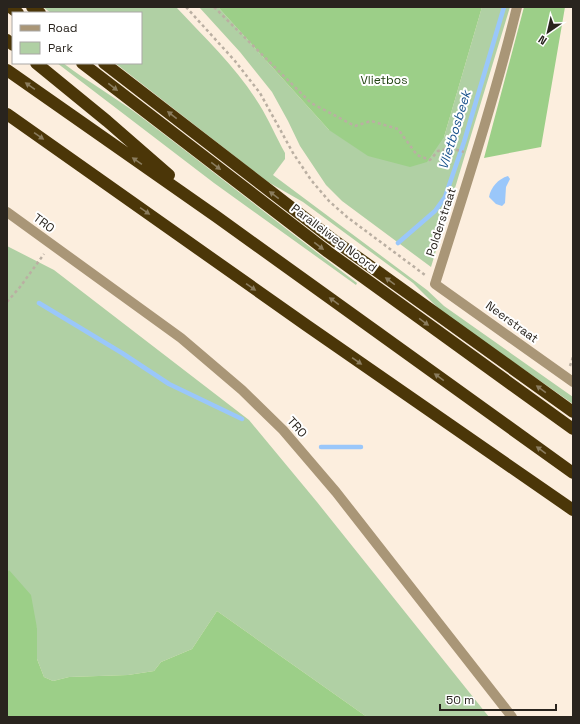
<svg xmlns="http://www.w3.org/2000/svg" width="580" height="724" font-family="'Space Grotesk',sans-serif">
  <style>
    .green { fill: #b0d0a4 }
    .forest { fill: #9ccf88 }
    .water { fill: #9ac7fa }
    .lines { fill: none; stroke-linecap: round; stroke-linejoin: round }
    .stream { stroke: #9ac7fa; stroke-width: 4.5 }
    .path { stroke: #baafa2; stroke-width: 2.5; stroke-dasharray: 3 3; stroke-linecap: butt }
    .minor { stroke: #a99677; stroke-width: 10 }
    .highway { stroke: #4b3608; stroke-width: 12 }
    .oneway { fill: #8a7c5e }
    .labels { text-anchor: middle; stroke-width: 4; stroke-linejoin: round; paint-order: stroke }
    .park-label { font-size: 12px; fill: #234414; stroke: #fff }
    .street-label { font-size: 12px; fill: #29241e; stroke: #fff }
    .water-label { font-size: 13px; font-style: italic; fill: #1a538d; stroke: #fff }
  </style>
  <rect width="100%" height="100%" fill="#fceede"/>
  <!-- green -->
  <path class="green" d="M43 7H176C205 38 237 68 259 104 269 120 276 137 285 153V159L273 175 427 290 444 306 573 397V404L448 316 437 307 413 283 303 202 268 182 115 63H141V13H51Z
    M199 7H218L329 130 444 137 482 7H510L431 267 342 201 326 185 300 146 288 121 272 92 240 52Z
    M57 63H63C88 82 115 97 140 116 213 171 284 228 357 283L356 285 214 183Z
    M7 246 54 270 249 420 317 502 489 717H367L217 611 192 649 161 662 154 671 128 675 69 677 53 681 44 677 37 659V628L7 573Z"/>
  <!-- forest -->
  <path class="forest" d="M218 7H482L444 137 427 162 410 167 368 156 329 130Z
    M524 7H565L541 147 484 158Z
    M9 570 31 595 37 628V659L44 677 53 681 69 677 128 675 154 671 161 662 192 649 217 611 367 717H7V573Z"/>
  <!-- water -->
  <path class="water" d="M508 176 510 179 506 187 505 203 502 206 496 204 489 197C491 187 498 179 508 176Z"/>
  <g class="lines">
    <!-- stream -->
    <path class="stream" d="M398 243 435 211 445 197 464 142 504 7
      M39 303 122 353 169 384 242 419
      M321 447H361"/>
    <!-- path -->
    <path class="path" d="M186 7 235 61 260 93 293 153 311 180 329 201 347 217 425 275
      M214 7 311 103 355 126 371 121 398 129 417 155 430 160 438 151 450 148
      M460 120 450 148 464 152
      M7 302 20 287 44 254
      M570 366 573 357"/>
    <!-- minor -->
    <path class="minor" d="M517 7C494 101 464 192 435 284L573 382
      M7 212 181 338 242 390 283 430 336 492 512 717"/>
    <!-- highway -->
    <path class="highway" d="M10 7 18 13
      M32 7 40 13
      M7 40 13 45
      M36 63 107 121 169 175
      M82 63 328 252 573 429
      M104 63 331 238 573 412
      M7 70 217 217 573 473
      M7 114 306 325 573 510"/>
  </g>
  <!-- one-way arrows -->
  <defs><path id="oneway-solid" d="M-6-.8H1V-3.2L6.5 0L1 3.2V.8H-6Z"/></defs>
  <g class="oneway">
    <use href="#oneway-solid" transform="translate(30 86) rotate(-145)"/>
    <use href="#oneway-solid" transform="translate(113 87) rotate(38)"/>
    <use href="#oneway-solid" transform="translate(172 115) rotate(-142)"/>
    <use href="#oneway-solid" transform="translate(39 136) rotate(35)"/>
    <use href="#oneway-solid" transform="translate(137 161) rotate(-145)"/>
    <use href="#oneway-solid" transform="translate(216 166) rotate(37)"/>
    <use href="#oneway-solid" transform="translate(274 195) rotate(-143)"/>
    <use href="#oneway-solid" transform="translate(145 211) rotate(35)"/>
    <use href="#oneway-solid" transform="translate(319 246) rotate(37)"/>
    <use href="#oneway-solid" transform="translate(390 281) rotate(-144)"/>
    <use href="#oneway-solid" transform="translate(251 287) rotate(35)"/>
    <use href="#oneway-solid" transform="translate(334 301) rotate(-144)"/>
    <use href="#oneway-solid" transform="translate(424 322) rotate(36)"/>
    <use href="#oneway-solid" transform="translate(357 361) rotate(35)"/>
    <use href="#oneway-solid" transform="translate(439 377) rotate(-144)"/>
    <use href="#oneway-solid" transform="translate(541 389) rotate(-144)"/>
    <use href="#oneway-solid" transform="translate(541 450) rotate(-144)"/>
  </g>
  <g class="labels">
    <!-- park labels -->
    <g class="park-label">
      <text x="384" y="84">Vlietbos</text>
    </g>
    <!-- street labels -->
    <g class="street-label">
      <text transform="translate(441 222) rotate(-72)" y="4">Polderstraat</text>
      <text transform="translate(44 223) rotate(36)" y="4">TRO</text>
      <text transform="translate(334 238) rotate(37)" y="4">Parallelweg Noord</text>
      <text transform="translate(512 322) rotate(36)" y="4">Neerstraat</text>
      <text transform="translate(297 427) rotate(48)" y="4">TRO</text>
    </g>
    <!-- water labels -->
    <g class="water-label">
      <text transform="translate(454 130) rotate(-73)" y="5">Vlietbosbeek</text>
    </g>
  </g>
  <!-- border -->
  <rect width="580" height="724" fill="none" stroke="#29241e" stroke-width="16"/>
  <!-- legend -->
  <rect x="12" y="12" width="130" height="52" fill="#ffffff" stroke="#a9a7a5"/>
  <rect x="20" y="25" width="20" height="6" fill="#a99677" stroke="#a9a7a5"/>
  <text x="48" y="32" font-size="12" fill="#29241e">Road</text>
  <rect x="20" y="42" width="20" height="12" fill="#b0d0a4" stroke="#a9a7a5"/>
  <text x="48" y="52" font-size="12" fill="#29241e">Park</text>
  <!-- north arrow -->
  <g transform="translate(548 32) rotate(214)" stroke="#ffffff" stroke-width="3" paint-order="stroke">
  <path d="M0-3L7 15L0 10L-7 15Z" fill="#29241e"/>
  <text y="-6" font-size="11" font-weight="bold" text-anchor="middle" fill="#29241e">N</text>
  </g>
  <!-- scale -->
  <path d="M440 704v6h116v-6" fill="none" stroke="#29241e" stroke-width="2"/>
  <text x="446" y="704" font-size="12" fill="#29241e" stroke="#ffffff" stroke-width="3" paint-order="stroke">50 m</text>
</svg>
